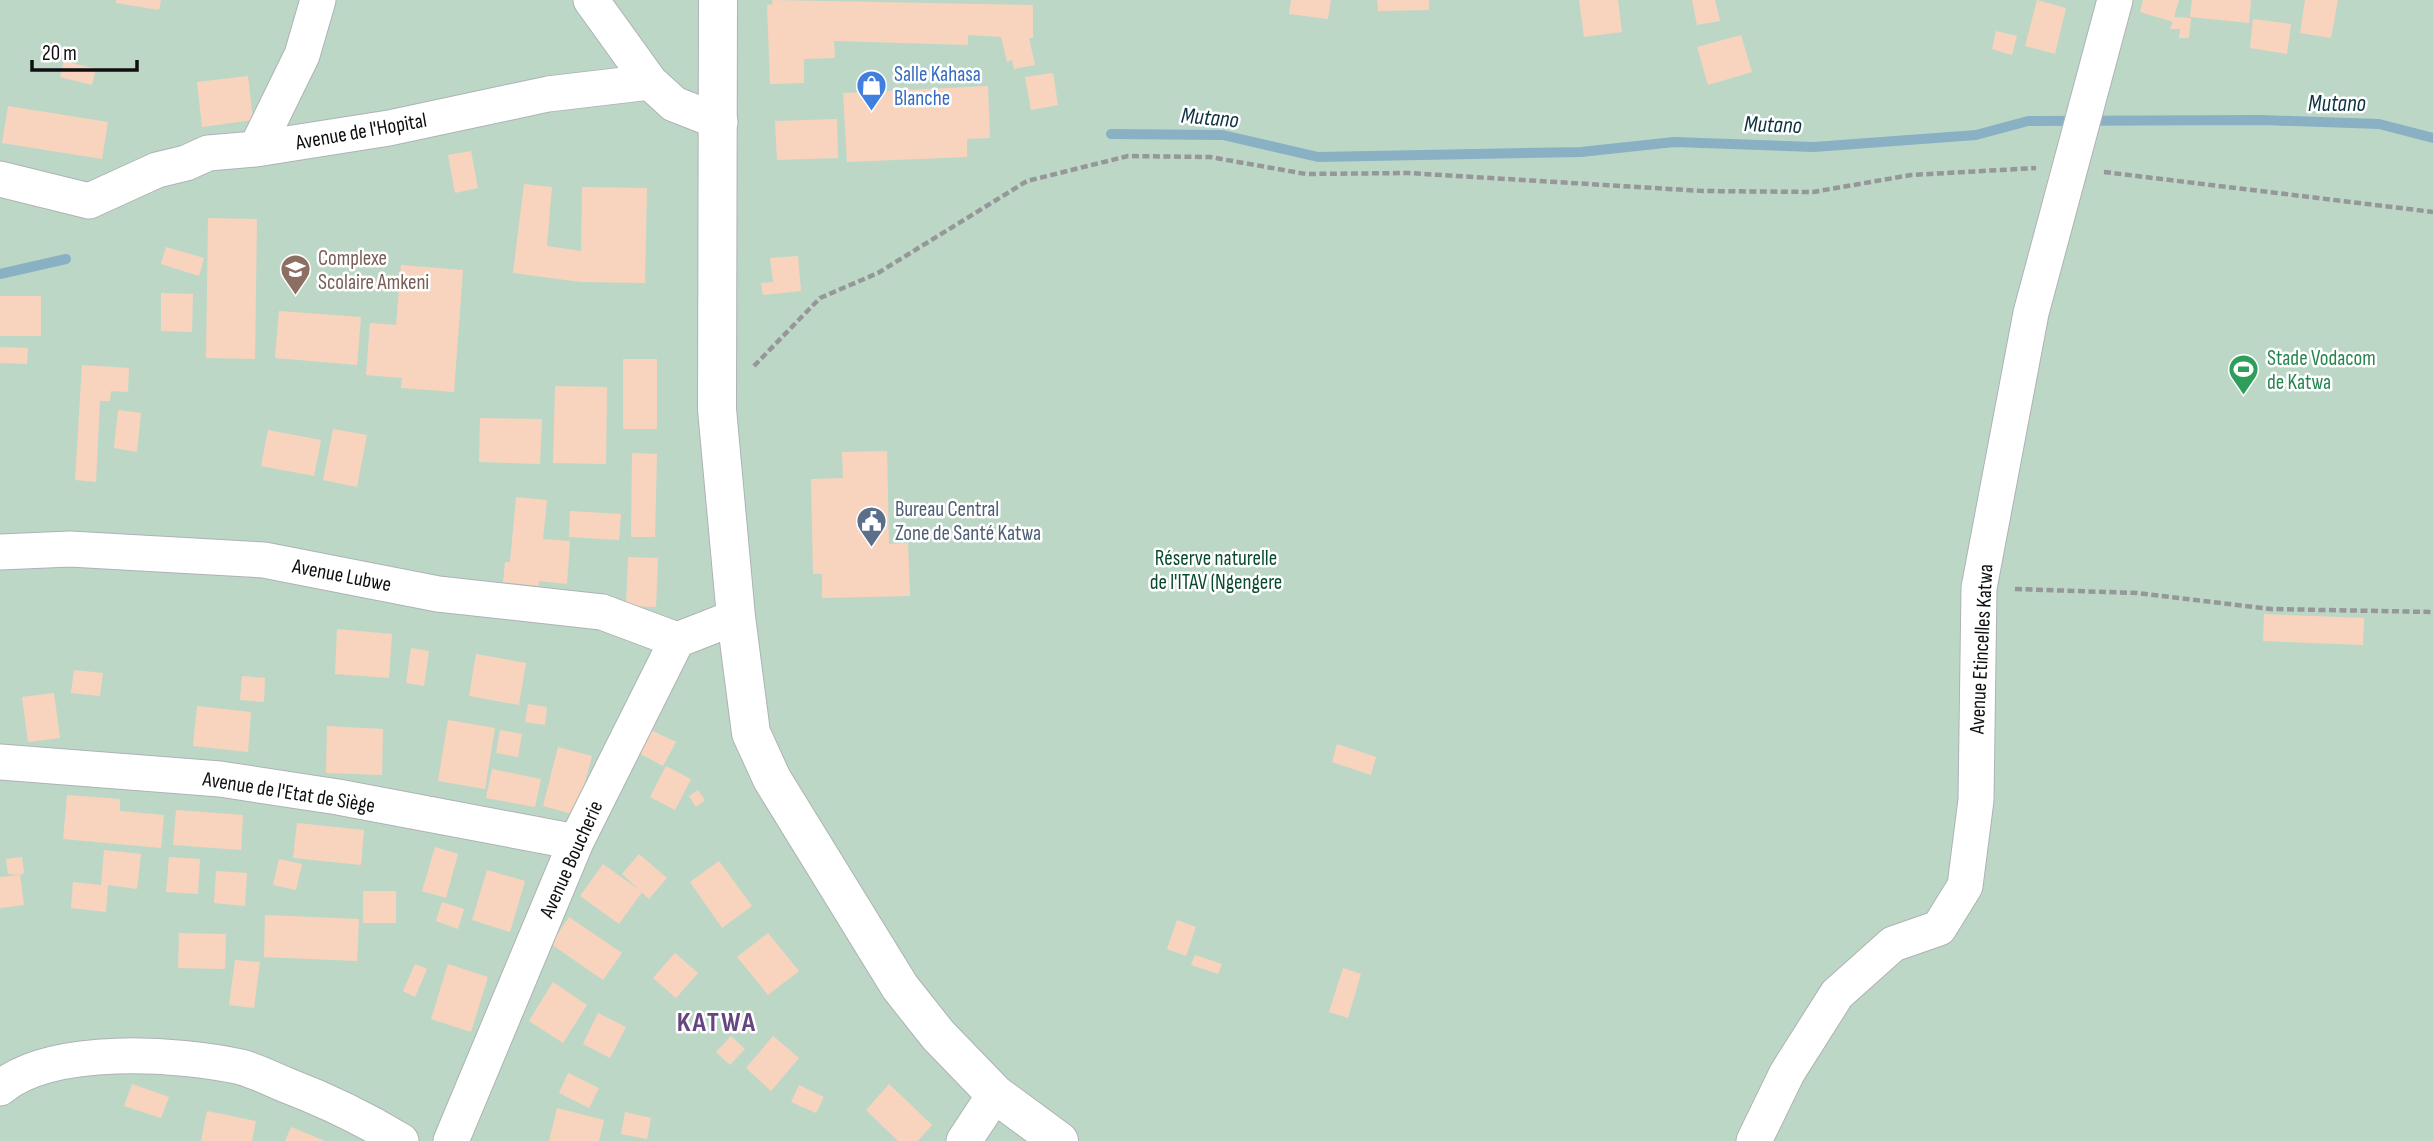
<svg xmlns="http://www.w3.org/2000/svg" width="2433" height="1141" font-family="'Sofia Sans Condensed',sans-serif">
  <style>
    .green { fill: #bdd7c7 }
    .lines { fill: none; stroke-linecap: round; stroke-linejoin: round }
    .stream { stroke: #8ab1c3; stroke-width: 10 }
    .building { fill: #f8d4bf }
    .minor-casing { stroke: #aeb2b4; stroke-width: 37 }
    .major-casing { stroke: #aeb2b4; stroke-width: 40 }
    .path { stroke: #959799; stroke-width: 4.5; stroke-dasharray: 7 3.5; stroke-linecap: butt }
    .minor { stroke: #fff; stroke-width: 35 }
    .major { stroke: #fff; stroke-width: 38 }
    .labels { text-anchor: middle; stroke-width: 5; stroke-linejoin: round; paint-order: stroke }
    .shop-label { font-size: 21px; fill: #366cbe; stroke: #fff; text-anchor: start }
    .street-label { font-size: 21px; fill: #0e0f10; stroke: #fff }
    .education-label { font-size: 21px; fill: #785e54; stroke: #fff; text-anchor: start }
    .leisure-label { font-size: 21px; fill: #27864d; stroke: #fff; text-anchor: start }
    .service-label { font-size: 21px; fill: #4e5e75; stroke: #fff; text-anchor: start }
    .park-label { font-size: 21px; fill: #094b2e; stroke: #fff }
    .water-label { font-size: 23px; font-style: italic; fill: #0d3240; stroke: #fff }
    .district-label { font-size: 28px; font-weight: bold; letter-spacing: 2px; fill: #664681; stroke: #fff }
  </style>
  <rect width="100%" height="100%" fill="#f7fafd"/>
  <!-- green -->
  <path class="green" d="M0 0H2433V1141H0Z"/>
  <g class="lines">
    <!-- stream -->
    <path class="stream" d="M1111 134 1223 135 1318 157 1581 152 1674 142 1814 147 1976 135 2028 121 2262 120 2379 124 2433 138
      M0 274 66 259"/>
  </g>
  <!-- building -->
  <path class="building" d="M116 0H161L159 10 116 3Z
    M772 0 1033 5V38H1029L1035 65 1014 69 1012 60 1007 62 1001 37 968 35V45L834 41 835 58 804 59V83L770 84 767 5 773 4Z
    M1291 0H1331L1328 19 1289 14Z
    M1377 0H1429V10L1378 11Z
    M1579 0H1618L1622 32 1584 37Z
    M1692 0H1715L1720 21 1697 25Z
    M2037 0 2066 8 2055 54 2025 46Z
    M2143 0H2179L2174 17 2191 18 2189 38H2179L2180 29H2170L2173 22 2140 12Z
    M2192 0H2251L2249 23 2190 17Z
    M2305 0H2338L2331 38 2300 33Z
    M2253 19 2291 24 2287 54 2250 48Z
    M1996 31 2017 36 2012 55 1992 49Z
    M1741 35 1752 72 1708 85 1697 47Z
    M64 61 96 69 92 85 60 77Z
    M1053 73 1058 105 1031 110 1025 77Z
    M248 76 253 120 202 127 197 82Z
    M988 86 990 138 967 139V157L847 162 843 93Z
    M8 106 108 122 102 159 2 143Z
    M837 119 838 158 777 160 775 121Z
    M471 151 478 188 455 193 448 155Z
    M524 184 552 187 547 246 581 251 582 187 647 188 645 283 581 282 513 273Z
    M208 218 257 219 255 359 206 358Z
    M166 247 204 258 199 276 161 264Z
    M798 256 801 291 763 295 761 283 773 282 770 258Z
    M401 265 463 270 454 392 401 388 402 378 366 375 370 323 396 325Z
    M161 293 193 294 192 332 161 331Z
    M0 296H41V336H0Z
    M279 311 361 317 357 365 275 358Z
    M0 347 28 348 27 364 0 363Z
    M623 359H657V429H623Z
    M82 365 129 368 128 392 111 391 110 401H100L96 482 75 480Z
    M555 386 607 387 606 464 553 463Z
    M118 410 141 413 137 452 114 448Z
    M480 418 542 419 540 464 479 462Z
    M333 429 367 435 357 487 323 480Z
    M268 430 321 440 314 476 261 466Z
    M887 451 889 544 908 543 910 596 822 598V574H813L811 479 843 478 842 452Z
    M632 453 657 454 655 537H631Z
    M516 497 547 500 543 539 570 541 567 584 539 581V586L503 582 505 562H510Z
    M570 511 621 514 619 540 569 537Z
    M628 557 658 558 656 607 626 606Z
    M2264 614 2364 618 2363 645 2263 641Z
    M337 629 392 634 389 678 335 674Z
    M411 648 429 651 424 686 406 683Z
    M476 654 526 663 519 705 469 696Z
    M74 670 103 673 100 696 71 693Z
    M242 676 265 678 264 702 240 700Z
    M54 693 60 738 28 742 22 697Z
    M528 704 547 707 545 725 525 722Z
    M197 706 251 712 248 752 193 746Z
    M448 720 495 728 485 789 438 781Z
    M327 726 383 729 382 775 326 773Z
    M500 730 522 734 518 757 496 753Z
    M651 730 676 742 663 766 639 753Z
    M1337 744 1376 757 1371 775 1332 762Z
    M558 747 592 756 576 815 543 806Z
    M666 766 691 779 675 810 650 797Z
    M492 769 541 779 535 807 486 798Z
    M698 790 705 800 696 807 689 796Z
    M67 795 120 799V811L164 815 161 848 63 839Z
    M176 810 243 815 241 850 173 845Z
    M297 823 364 830 361 865 293 858Z
    M435 847 458 854 446 898 422 891Z
    M104 850 141 854 137 889 108 885 106 912 71 908 73 882 101 885Z
    M639 854 667 878 649 899 622 874Z
    M22 857 24 873 20 875 24 905 0 908V877L20 875 8 874 6 859Z
    M169 857 200 859 198 894 166 892Z
    M279 859 302 864 296 890 273 885Z
    M719 861 752 906 722 928 690 882Z
    M603 864 642 892 619 924 580 896Z
    M487 870 525 881 510 932 472 920Z
    M216 871 247 873 245 906 214 903Z
    M363 891H396V923H363Z
    M442 902 464 909 458 929 436 921Z
    M265 915 359 919 357 961 264 957Z
    M569 917 622 953 603 980 551 944Z
    M1177 920 1196 927 1186 956 1167 949Z
    M179 933 226 934 225 969 178 968Z
    M768 933 799 971 768 995 737 957Z
    M675 953 698 973 676 998 653 978Z
    M1195 955 1222 964 1218 974 1191 965Z
    M235 960 260 962 254 1008 229 1005Z
    M415 964 427 969 415 997 403 991Z
    M448 964 488 977 471 1032 431 1019Z
    M1343 968 1361 974 1348 1018 1329 1012Z
    M553 982 587 1005 563 1043 529 1021Z
    M598 1013 626 1027 610 1058 583 1044Z
    M731 1036 745 1049 730 1065 716 1052Z
    M773 1036 799 1058 771 1091 746 1068Z
    M568 1073 599 1088 589 1108 559 1093Z
    M132 1084 169 1097 161 1118 124 1106Z
    M889 1084 932 1125 918 1141H898L866 1110Z
    M799 1085 824 1097 816 1113 791 1102Z
    M557 1108 604 1120 599 1141H549Z
    M207 1111 256 1121 252 1141H201Z
    M625 1112 651 1118 647 1139 621 1134Z
    M291 1127 325 1141H285Z"/>
  <g class="lines">
    <defs>
      <path id="minor" d="M591 0 650 82 674 104 720 122
        M256 149 302 55 318 0
        M0 179 89 201 157 170 186 163 208 153 256 149 389 128 548 94 650 82
        M0 552 70 549 264 560 438 594 602 612 677 640
        M0 762 220 779 338 797 576 842
        M0 1088C52 1045 177 1053 241 1067 256 1071 271 1079 286 1085 328 1101 363 1118 401 1141
        M451 1141 576 842 677 640 736 617
        M964 1141 995 1094
        M1754 1141 1787 1073 1837 994 1893 944 1939 928 1965 886 1976 800 1979 588 2031 313 2115 0"/>
      <path id="major" d="M718 0 717 409 736 617 751 733 772 779 900 987 938 1035 995 1094 1059 1141"/>
    </defs>
    <!-- minor casing -->
    <use href="#minor" class="minor-casing"/>
    <!-- major casing -->
    <use href="#major" class="major-casing"/>
    <!-- path -->
    <path class="path" d="M2104 172 2433 212
      M754 366 820 298 878 273 1027 181 1128 156 1210 157 1306 174 1408 173 1703 191 1813 192 1911 175 2036 168
      M2015 589 2137 593 2271 609 2433 612"/>
    <!-- minor -->
    <use href="#minor" class="minor"/>
    <!-- major -->
    <use href="#major" class="major"/>
  </g>
  <!-- icons -->
  <defs>
    <symbol id="shop-pin" viewBox="-11 -11 22 30"><path d="M0 17L-7.5 6A9.5 9.5 0 1 1 7.5 6Z" fill="#3f7fe0" stroke="#fff"/><path d="M-5-2.5h2.3a2.7 3.5 0 0 1 5.4 0H5L5.5 6h-11ZM-1.5-2.5h3a1.5 2.3 0 0 0-3 0Z" fill="#fff"/></symbol>
    <symbol id="school-pin" viewBox="-11 -11 22 30"><path d="M0 17L-7.5 6A9.5 9.5 0 1 1 7.5 6Z" fill="#8d6e63" stroke="#fff"/><path d="M0-5L7-2L0 1L-7-2ZM-4 1L0 2.5L4 1V4Q0 6-4 4Z" fill="#fff"/></symbol>
    <symbol id="stadium-pin" viewBox="-11 -11 22 30"><path d="M0 17L-7.5 6A9.5 9.5 0 1 1 7.5 6Z" fill="#2e9e5b" stroke="#fff"/><path d="M0-5a6.5 5 0 1 0 0 10a6.5 5 0 1 0 0-10ZM-3.5-1.8h7v3.6h-7Z" fill="#fff"/></symbol>
    <symbol id="civic-pin" viewBox="-11 -11 22 30"><path d="M0 17L-7.5 6A9.5 9.5 0 1 1 7.5 6Z" fill="#5c6f8a" stroke="#fff"/><path d="M-.6-6.5H3V-4.5H.6V-3L4-1V1h2V6H-6V1h2V-1L-.6-3ZM-1.2 2.5V6h2.4V2.5Z" fill="#fff"/></symbol>
  </defs>
  <g fill-rule="evenodd">
    <use href="#shop-pin" x="854" y="68" width="35" height="47"/>
    <use href="#school-pin" x="278" y="252" width="35" height="47"/>
    <use href="#stadium-pin" x="2226" y="352" width="35" height="47"/>
    <use href="#civic-pin" x="854" y="504" width="35" height="47"/>
  </g>
  <g class="labels">
    <!-- shop labels -->
    <g class="shop-label">
      <text x="894" y="81">Salle Kahasa<tspan x="894" dy="24">Blanche</tspan></text>
    </g>
    <!-- street labels -->
    <g class="street-label">
      <text transform="translate(361 131) rotate(-10)" y="7">Avenue de l'Hopital</text>
      <text transform="translate(342 575) rotate(11)" y="7">Avenue Lubwe</text>
      <text transform="translate(1981 649) rotate(-87)" y="7">Avenue Etincelles Katwa</text>
      <text transform="translate(289 792) rotate(9)" y="7">Avenue de l'Etat de Siège</text>
      <text transform="translate(571 859) rotate(-66)" y="7">Avenue Boucherie</text>
    </g>
    <!-- education labels -->
    <g class="education-label">
      <text x="318" y="265">Complexe<tspan x="318" dy="24">Scolaire Amkeni</tspan></text>
    </g>
    <!-- leisure labels -->
    <g class="leisure-label">
      <text x="2267" y="365">Stade Vodacom<tspan x="2267" dy="24">de Katwa</tspan></text>
    </g>
    <!-- service labels -->
    <g class="service-label">
      <text x="895" y="516">Bureau Central<tspan x="895" dy="24">Zone de Santé Katwa</tspan></text>
    </g>
    <!-- park labels -->
    <g class="park-label">
      <text x="1216" y="565">Réserve naturelle<tspan x="1216" dy="24">de l'ITAV (Ngengere</tspan></text>
    </g>
    <!-- water labels -->
    <g class="water-label">
      <text x="2337" y="111">Mutano</text>
      <text transform="translate(1210 117) rotate(5)" y="8">Mutano</text>
      <text transform="translate(1773 124) rotate(2)" y="8">Mutano</text>
    </g>
    <!-- district labels -->
    <g class="district-label">
      <text x="717" y="1031">KATWA</text>
    </g>
  </g>
  <!-- scale -->
  <path d="M32 60v10h105v-10" fill="none" stroke="#0e0f10" stroke-width="3.5"/>
  <text x="42" y="60" font-size="21" fill="#0e0f10" stroke="#ffffff" stroke-width="5" paint-order="stroke">20 m</text>
</svg>
